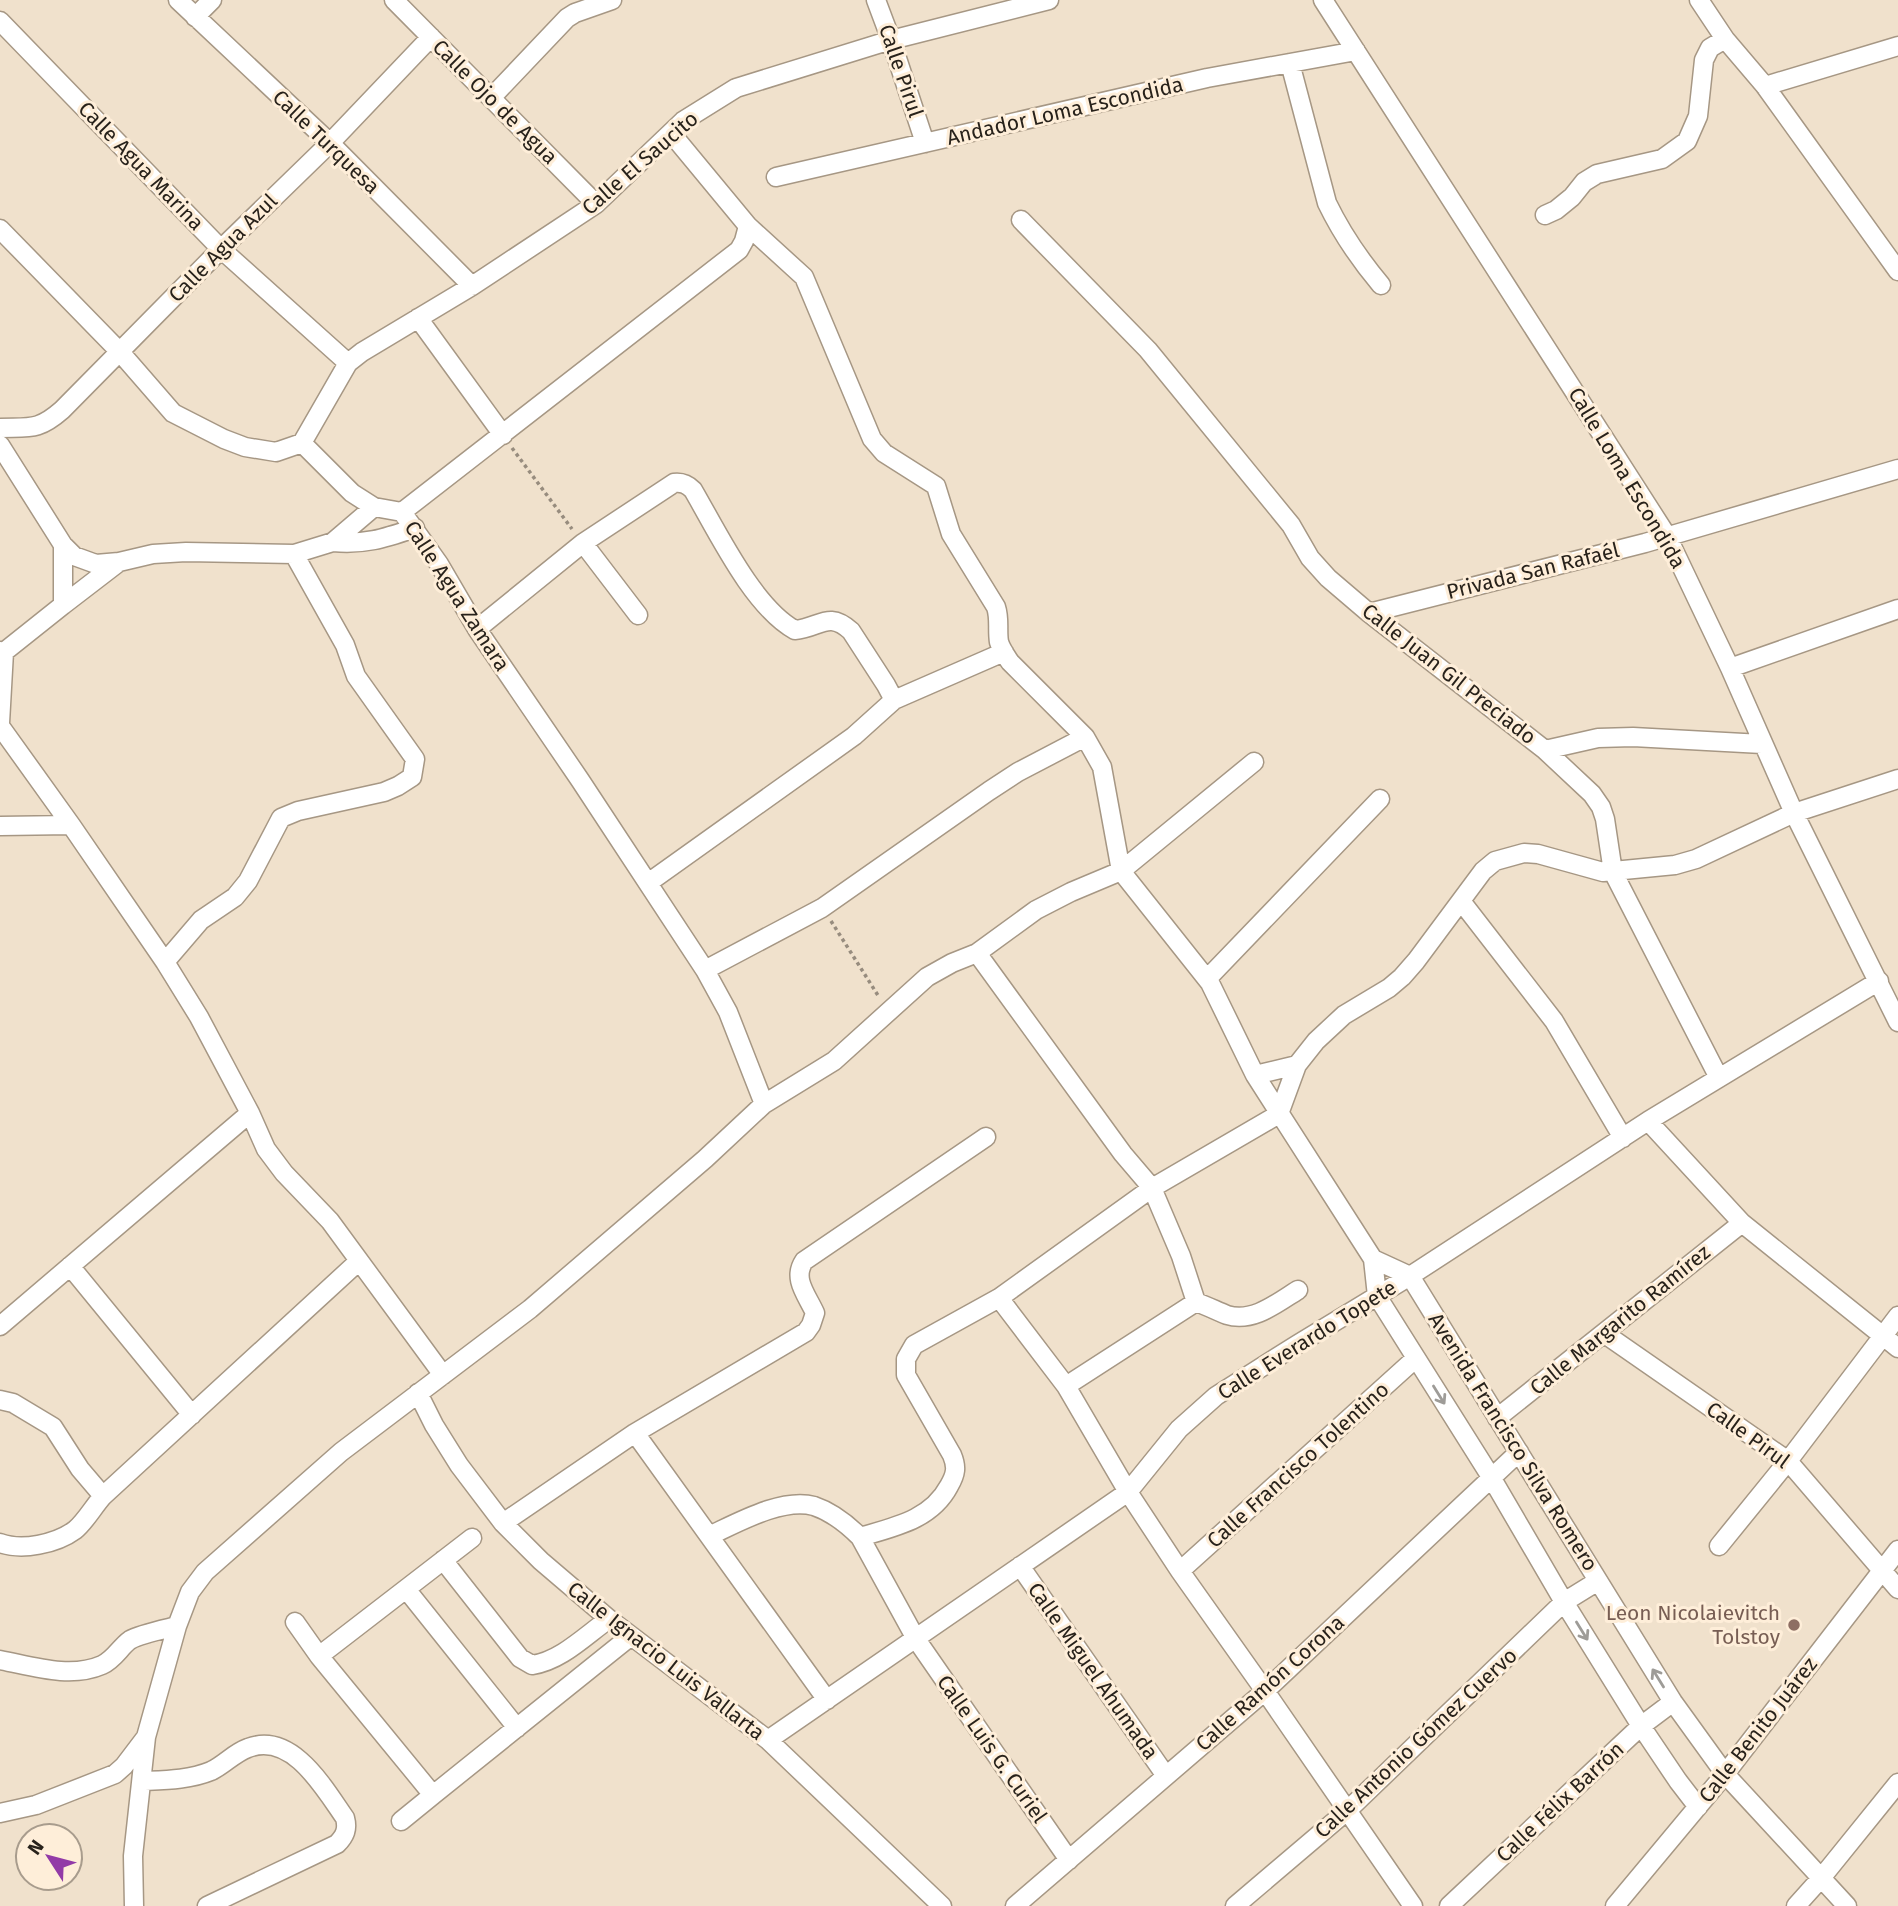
<svg xmlns="http://www.w3.org/2000/svg" width="1898" height="1906" font-family="'Fira Sans',sans-serif">
  <style>
    .lines { fill: none; stroke-linecap: round; stroke-linejoin: round }
    .street-casing { stroke: #a69784; stroke-width: 21 }
    .path { stroke: #978c7e; stroke-width: 3.5; stroke-dasharray: 3.5 3.5; stroke-linecap: butt }
    .street { stroke: #fff; stroke-width: 18 }
    .oneway { stroke: #9e9c98 }
    .education-dot { fill: #8d6e63; stroke: #feeed9; stroke-width: 2.5 }
    .labels { text-anchor: middle; stroke-width: 6; stroke-linejoin: round; paint-order: stroke }
    .street-label { font-size: 21px; fill: #28221b; stroke: #feeed9 }
    .education-label { font-size: 21px; fill: #785e54; stroke: #feeed9; text-anchor: end }
  </style>
  <rect width="100%" height="100%" fill="#f0e1cc"/>
  <g class="lines">
    <defs>
      <path id="street" d="M178 0 330 143 472 286
        M394 0 596 204
        M876 0 891 40 925 143
        M1323 0 1667 536 1730 668 1794 813 1898 1022
        M1699 0 1725 39 1765 86 1898 271
        M195 17 212 0
        M0 21 221 249 348 363
        M1290 63 1327 203C1341 232 1360 260 1381 285
        M1765 86 1898 46
        M491 98 567 18 575 13 612 0
        M776 177 1207 78 1356 51
        M1545 215 1556 210 1572 197 1584 182 1597 174 1662 159 1687 141 1698 116 1704 60 1710 48 1725 39
        M1021 220 1148 350 1291 525 1310 558 1328 578 1369 613 1545 750 1592 794 1601 807 1605 819 1613 872 1719 1078
        M748 226 804 277 872 439 884 453 936 486 951 534 996 607C1000 619 997 630 999 642 1001 649 1006 656 1010 662L1085 737 1102 767 1121 871 1210 983 1255 1075 1373 1259 1377 1296 1491 1477 1564 1602 1641 1726 1678 1781 1698 1807
        M0 229 120 352 173 413 224 439 245 447 276 452 302 443 352 493 374 507 402 512 439 564 477 629 580 780 705 970 728 1012 764 1104
        M418 318 503 435
        M0 428C30 427 38 431 62 410L221 249 330 143 431 37
        M302 443 348 363 362 352 472 286 596 204 683 121 736 88 891 40 1049 0
        M0 445 63 545 74 556 96 564 119 562 153 554 186 552 294 554 333 542 374 507
        M402 512 739 250 744 241 748 226 671 133
        M333 542C365 545 385 538 415 528
        M583 543 638 615
        M63 605 119 562
        M1369 613 1645 543 1898 469
        M477 629 583 543 674 483C682 482 687 484 693 490 717 531 753 607 795 630 820 628 828 610 851 631L886 685 894 700
        M0 651 4 652 0 723
        M4 652 63 605V545
        M1730 668 1898 609
        M0 726 71 825 165 962 199 1017 250 1113 266 1149 284 1173 330 1221 443 1375
        M1545 750 1598 738 1633 737 1762 744
        M0 826 71 825
        M648 883 854 736 894 700 1004 652
        M1461 901 1554 1021 1623 1138
        M977 953 1123 1154 1152 1188 1181 1256 1196 1302C1207 1306 1217 1311 1227 1315 1253 1323 1277 1303 1298 1290
        M165 962 201 920 235 897 248 881 281 818 298 811 384 792 398 786 412 777 415 759 356 676 345 645 294 554
        M705 970 822 908 989 791 1018 772 1085 737
        M1207 979 1380 799
        M1255 1075 1297 1065
        M1648 1121 1742 1223 1898 1348
        M1373 1259 1410 1276 1673 1702 1725 1774 1847 1906
        M70 1266 192 1415
        M999 1298 1066 1386 1128 1492 1180 1571 1265 1691 1413 1906
        M0 1326 250 1113
        M1605 1334 1788 1461 1898 1589
        M1066 1386 1196 1302
        M418 1393 434 1425 459 1465 503 1523 541 1561 609 1619 768 1740 942 1906
        M0 1400 13 1403 53 1427 80 1469 103 1496
        M1497 1418 1742 1223
        M635 1433 827 1700
        M503 1523 635 1433 806 1332 811 1325 815 1313C807 1295 792 1279 804 1261L986 1137
        M709 1536C737 1523 783 1497 814 1506 832 1512 847 1524 860 1537L916 1639 1069 1860
        M860 1537C894 1527 931 1520 949 1486 956 1474 957 1467 952 1455L906 1375V1359L914 1345 999 1298 1152 1188 1279 1114 1297 1065 1316 1041 1344 1015 1389 988 1402 977 1416 961 1483 871 1495 861 1524 853 1538 854 1603 872 1675 865 1696 859 1794 813 1898 779
        M0 1543C22 1551 56 1544 75 1530 85 1522 94 1506 103 1496L359 1261
        M1719 1546 1788 1461 1898 1316
        M443 1560 520 1658 532 1665C561 1661 586 1635 609 1619
        M1020 1566 1166 1776
        M1180 1571 1416 1358
        M406 1589 517 1728
        M295 1622 319 1656 472 1538
        M319 1656 433 1795 401 1821
        M0 1660C32 1666 70 1679 102 1665 115 1659 120 1647 130 1640 140 1634 165 1629 177 1626
        M768 1740 1128 1492 1179 1429 1216 1396 1298 1344 1410 1276 1648 1121 1879 981
        M142 1781C165 1780 189 1780 211 1771 224 1765 234 1753 248 1748 292 1731 324 1788 345 1818 348 1829 345 1836 337 1844L207 1906
        M433 1795 631 1636
        M0 1813 36 1805 115 1774 124 1766 146 1737 177 1626 190 1592 205 1572 341 1452 530 1309 705 1159 764 1104 834 1061 927 977 952 963 977 953 1036 910 1071 892 1121 871 1254 762
        M134 1906 133 1856 146 1737
        M1015 1906 1265 1691 1519 1452
        M1235 1906 1348 1810 1564 1602 1598 1581
        M1449 1906 1641 1726 1673 1702
        M1615 1906 1725 1774 1898 1550
        M1796 1906 1822 1877 1898 1783"/>
    </defs>
    <!-- street casing -->
    <use href="#street" class="street-casing"/>
    <!-- path -->
    <path class="path" d="M512 448 572 529
      M831 921 879 997"/>
    <!-- street -->
    <use href="#street" class="street"/>
  </g>
  <!-- one-way arrows -->
  <defs><path id="oneway-shaft" d="M-6 0H5M1.5-3L5.5 0L1.5 3" fill="none" stroke-width="1.6" stroke-linecap="round" stroke-linejoin="round" transform="scale(1.75)"/></defs>
  <g class="oneway">
    <use href="#oneway-shaft" transform="translate(1439 1395) rotate(58)"/>
    <use href="#oneway-shaft" transform="translate(1582 1631) rotate(58)"/>
    <use href="#oneway-shaft" transform="translate(1658 1678) rotate(-122)"/>
  </g>
  <!-- markers -->
  <circle class="education-dot" cx="1794" cy="1625" r="7"/>
  <g class="labels">
    <!-- street labels -->
    <g class="street-label">
      <text transform="translate(901 71) rotate(71)" y="7">Calle Pirul</text>
      <text transform="translate(495 102) rotate(45)" y="7">Calle Ojo de Agua</text>
      <text transform="translate(1065 111) rotate(-13)" y="7">Andador Loma Escondida</text>
      <text transform="translate(326 142) rotate(44)" y="7">Calle Turquesa</text>
      <text transform="translate(640 163) rotate(-41)" y="7">Calle El Saucito</text>
      <text transform="translate(141 166) rotate(46)" y="7">Calle Agua Marina</text>
      <text transform="translate(223 248) rotate(-45)" y="7">Calle Agua Azul</text>
      <text transform="translate(1627 478) rotate(59)" y="7">Calle Loma Escondida</text>
      <text transform="translate(1533 571) rotate(-14)" y="7">Privada San Rafaél</text>
      <text transform="translate(457 596) rotate(57)" y="7">Calle Agua Zamara</text>
      <text transform="translate(1449 674) rotate(38)" y="7">Calle Juan Gil Preciado</text>
      <text transform="translate(1620 1320) rotate(-39)" y="7">Calle Margarito Ramírez</text>
      <text transform="translate(1307 1340) rotate(-32)" y="7">Calle Everardo Topete</text>
      <text transform="translate(1748 1435) rotate(36)" y="7">Calle Pirul</text>
      <text transform="translate(1513 1442) rotate(58)" y="7">Avenida Francisco Silva Romero</text>
      <text transform="translate(1298 1465) rotate(-42)" y="7">Calle Francisco Tolentino</text>
      <text transform="translate(666 1661) rotate(38)" y="7">Calle Ignacio Luis Vallarta</text>
      <text transform="translate(1093 1671) rotate(55)" y="7">Calle Miguel Ahumada</text>
      <text transform="translate(1270 1683) rotate(-42)" y="7">Calle Ramón Corona</text>
      <text transform="translate(1758 1730) rotate(-52)" y="7">Calle Benito Juárez</text>
      <text transform="translate(1416 1743) rotate(-43)" y="7">Calle Antonio Gómez Cuervo</text>
      <text transform="translate(992 1749) rotate(55)" y="7">Calle Luis G. Curiel</text>
      <text transform="translate(1560 1802) rotate(-43)" y="7">Calle Félix Barrón</text>
    </g>
    <!-- education labels -->
    <g class="education-label">
      <text x="1780" y="1620">Leon Nicolaievitch<tspan x="1780" dy="24">Tolstoy</tspan></text>
    </g>
  </g>
  <!-- north arrow -->
  <g transform="translate(49 1857) rotate(306)"><circle r="33" fill="#feeed9" stroke="#a89c8d" stroke-width="2"/>
  <path d="M0-5L12 26L0 18L-12 26Z" fill="#923aa7"/>
  <text y="-10" font-size="19" font-weight="bold" text-anchor="middle" fill="#28221b">N</text>
  </g>
</svg>
